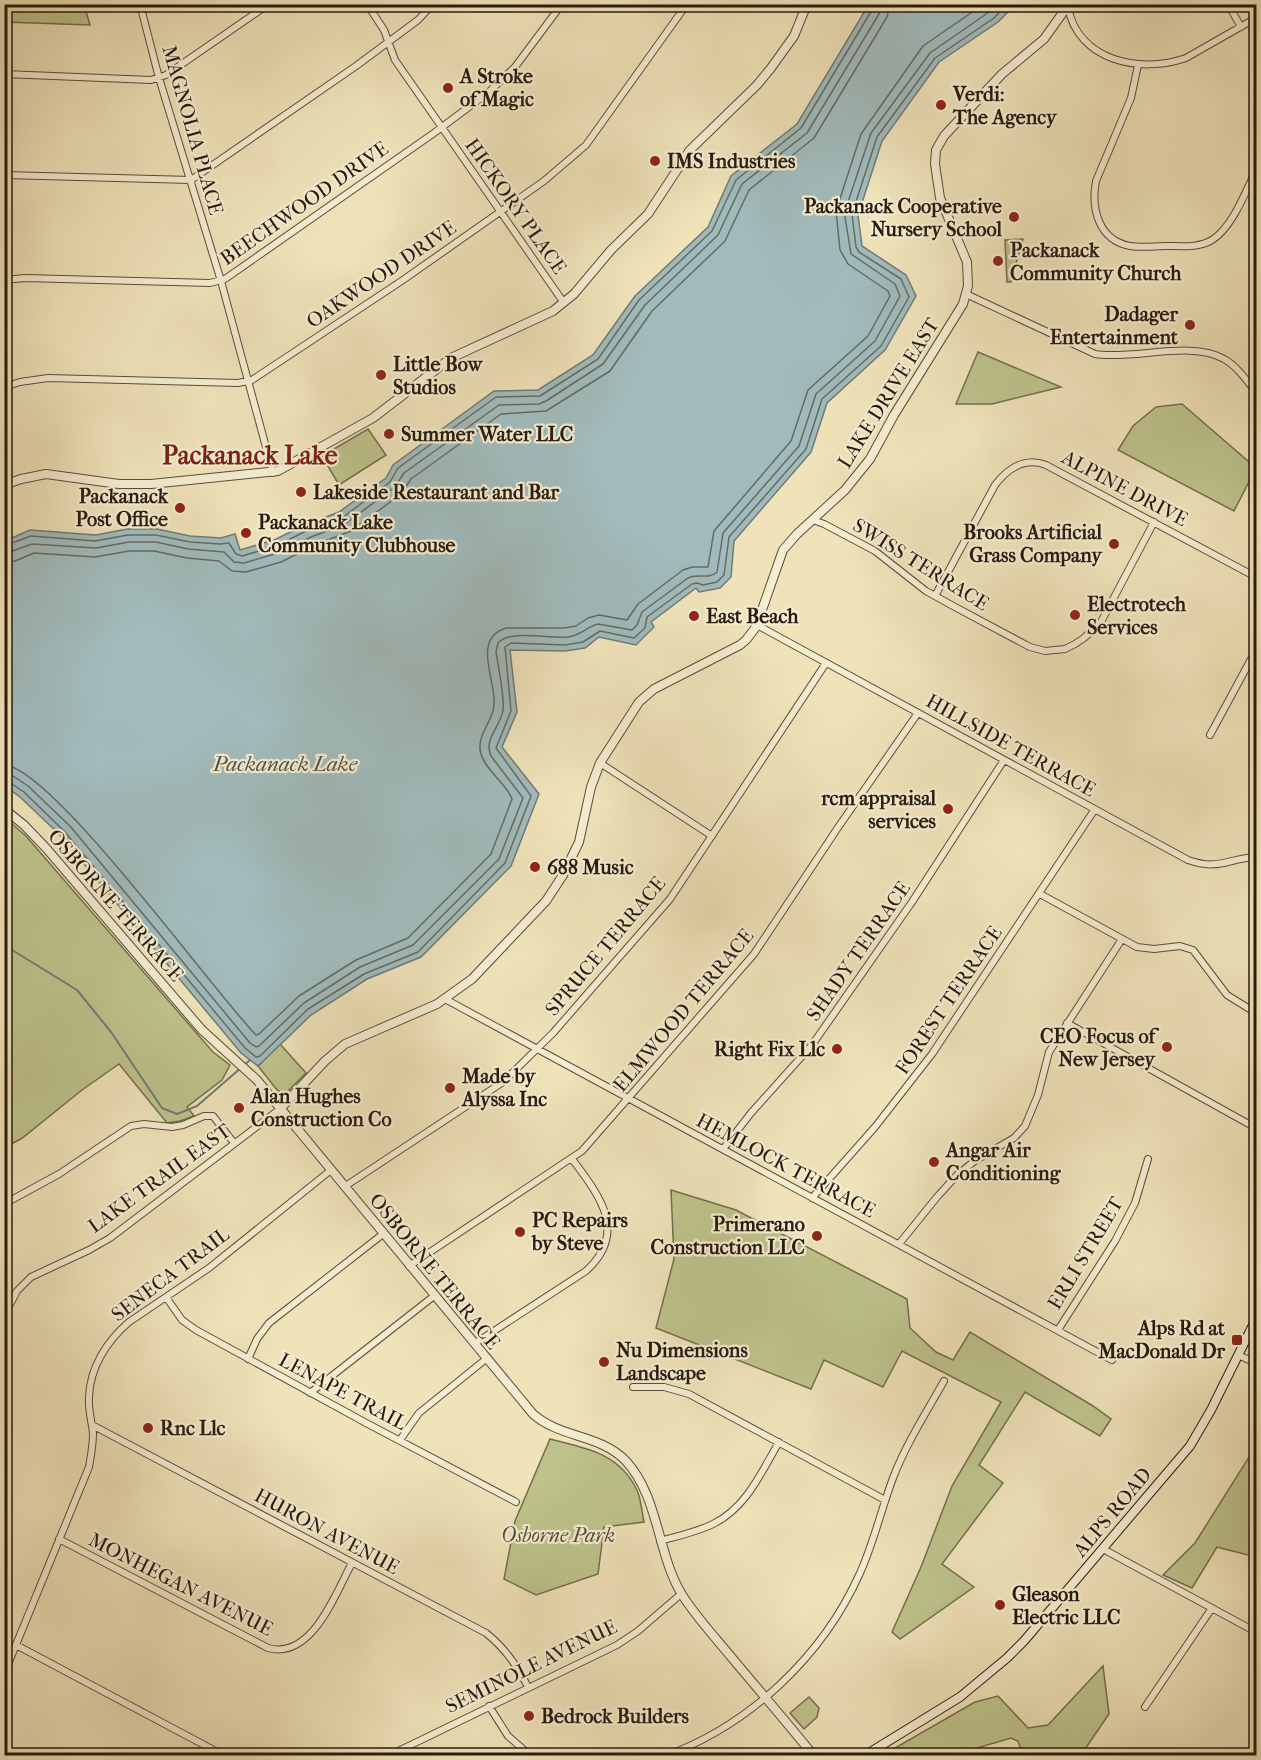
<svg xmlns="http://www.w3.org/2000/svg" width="1261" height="1760" font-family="'IM FELL French Canon',serif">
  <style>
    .green { fill: #bec38c; stroke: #726f4c; stroke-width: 1.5 }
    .water { fill: #a1bbbc; stroke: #707b76; stroke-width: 1.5 }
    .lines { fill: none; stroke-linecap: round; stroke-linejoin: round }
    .shore { stroke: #646b64; stroke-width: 1.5 }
    .stream { stroke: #707b76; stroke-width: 2 }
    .minor-casing { stroke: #594d38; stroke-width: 8 }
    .tertiary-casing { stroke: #594d38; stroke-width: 10 }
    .secondary-casing { stroke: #271b0d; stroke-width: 10 }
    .minor { stroke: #f5edd2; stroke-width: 6 }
    .tertiary { stroke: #f5edd2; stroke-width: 8 }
    .secondary { stroke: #f5edd2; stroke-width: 8 }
    .poi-dot { fill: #8f2418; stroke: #f5edd2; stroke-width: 2 }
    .labels { text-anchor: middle; stroke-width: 4.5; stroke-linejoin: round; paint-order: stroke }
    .poi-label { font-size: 20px; font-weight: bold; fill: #271b0d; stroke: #f5edd2; text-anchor: start }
    .street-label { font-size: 20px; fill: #271b0d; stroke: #f5edd2 }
    .park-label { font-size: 20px; font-style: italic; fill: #544d33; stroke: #f5edd2 }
    .water-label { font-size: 21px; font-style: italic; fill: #52534a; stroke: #f5edd2 }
    .district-label { font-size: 26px; font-weight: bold; fill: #7a1f14; stroke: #f5edd2 }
  </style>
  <rect width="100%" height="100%" fill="#f0e3ba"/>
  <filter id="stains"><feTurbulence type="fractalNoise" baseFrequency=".00333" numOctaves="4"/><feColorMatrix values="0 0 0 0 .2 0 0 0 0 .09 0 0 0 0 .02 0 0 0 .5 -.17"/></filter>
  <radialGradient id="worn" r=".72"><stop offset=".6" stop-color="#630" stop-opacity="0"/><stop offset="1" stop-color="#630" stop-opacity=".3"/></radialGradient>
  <!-- green -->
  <path class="green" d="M84 5 90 25 5 22V5Z
    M1023 239 1011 282H1007L1005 240Z
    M978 352 1061 387 992 404H956Z
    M1182 404 1256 468 1234 511 1118 450 1133 426 1156 407Z
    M368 429 386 455 339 485 322 456Z
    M5 818 26 836 199 1036 213 1052 230 1065 222 1080 187 1107 194 1116 180 1121 167 1123 119 1064 82 1090 21 1139 5 1147Z
    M280 1044 306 1073 287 1092 282 1093 277 1090 258 1066Z
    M671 1190 736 1210 907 1299 910 1328 936 1352 953 1360 970 1332 1093 1406 1111 1419 1100 1436 1025 1392 979 1465 1003 1483 942 1564 974 1587 900 1639 892 1632 921 1567 952 1486 1001 1402 902 1351 883 1387 824 1360 811 1389 656 1328 674 1259Z
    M550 1439C586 1448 619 1453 637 1490 641 1499 642 1512 644 1522L604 1527 598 1574 536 1595 504 1579 515 1521Z
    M1256 1446V1557L1217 1547 1192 1588 1163 1575 1195 1543Z
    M1103 1666 1109 1714 1085 1749 1063 1755H1023L1018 1741 1011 1738 974 1749 963 1748 956 1755 894 1756 888 1752 975 1702 998 1696 1028 1728 1048 1725Z
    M809 1697 819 1708 817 1717 804 1729 790 1713Z"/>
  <!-- water -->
  <path class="water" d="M869 4 1015 5 998 22 939 62 882 141 858 215 862 246 906 275 916 296 885 350 827 403 811 452 734 541 731 577 720 588 699 592 696 588 651 622 654 627 636 645 599 637 585 648 565 651 510 650 517 712 502 747 539 794 511 866 421 957 367 979 311 1015 258 1066 241 1053 60 835 20 797 5 786V541L30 530 96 535 127 529H157L190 536 221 538 235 534 240 550 274 540 305 525 339 512 386 478 393 465 494 391 538 390 593 355 635 296 708 227 731 176 797 124Z"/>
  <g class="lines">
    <!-- shore -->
    <path class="shore" d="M4 546 31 536 95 541 128 535H156L190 542 220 544 229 543 236 554 242 556 276 546 308 530 342 518 390 482 398 468 496 397 540 396 598 359 639 300 712 231 736 180 801 128 872 10 873 4
      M4 554 32 544 96 548 129 542H156L188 549 224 552 234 562 244 563 278 553 311 537 345 524 395 487 404 473 499 405 539 404 546 401 603 364 645 305 718 235 742 184 807 133 879 14 881 4
      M4 563 15 561 34 553 95 557 129 551H154L187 558 219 561 232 571 246 572 281 562 315 545 351 531 401 494 411 479 501 414 546 411 610 371 652 311 725 241 749 190 814 138 887 17 890 4
      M4 765C52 767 213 991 256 1035L259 1034 299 996 356 960 408 938 491 854 512 799C506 783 486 771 481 754 476 739 489 725 493 711 500 685 469 640 506 628H564L576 626 588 618 599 615 627 620 638 604 683 570 692 567H708L714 531 791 441 808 390 868 336 890 296 888 291 848 264 840 250 836 211 861 134 923 46 984 4
      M4 774 13 776 28 786 70 826 250 1043 256 1047 259 1046 304 1003 360 967 413 945 499 859 523 798 491 756C483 739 501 726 503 710 505 699 498 665 496 652L498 643C510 629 550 639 568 637 582 635 586 627 598 624L632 630 637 625 642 612 688 578C698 573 708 580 717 572L723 533 799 446 816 394 875 341 900 296 895 284 851 254 845 217V211L871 133 930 53 989 12 996 4
      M4 782H9L24 792 64 831 245 1048 256 1057 260 1056 308 1009 364 974 418 952 505 863 531 796 496 748 511 711 505 647 511 643 565 645 583 642 600 631 634 638 645 628 647 617 692 584 697 583 703 585 717 582 724 575 729 537 806 449 822 399 881 346 909 297 901 279 859 252 856 247 852 214 877 137 935 58 994 18 1007 4"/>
    <!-- stream -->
    <path class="stream" d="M4 945 77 990 111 1032 162 1108 177 1114 197 1106 250 1060"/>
    <defs>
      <path id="minor" d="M140 4 159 78 221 281 273 473
        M367 4 384 30 395 60 564 303
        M1228 4 1241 27
        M1068 7C1078 61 1140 74 1186 58L1256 18
        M1138 65 1131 98 1096 181C1091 208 1098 240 1130 246 1142 248 1155 246 1167 246 1182 246 1199 248 1212 240 1232 228 1246 191 1256 170
        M4 74 151 80 166 75 269 4
        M4 175 191 180 356 66 418 20 433 4
        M4 280 25 278 210 283 225 279 434 133 489 92 515 67 562 4
        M966 294 1095 354C1134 360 1192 340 1224 359 1237 366 1247 381 1256 392
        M4 387 20 382 48 378 238 383 252 380 403 280 544 181 586 145 687 4
        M813 520 824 524 875 551 926 591 955 607 1030 647 1045 651 1065 649 1075 644 1084 638 1101 622 1154 522
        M935 596 995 485C1008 468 1025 457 1046 465L1256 577
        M757 625 1188 860C1219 871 1229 858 1256 857
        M1210 735 1256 650
        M600 763 712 836
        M1040 894 1137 947 1154 949 1180 946 1193 950 1227 995 1256 1013
        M445 999 1112 1360
        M1067 1023 1256 1128
        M723 1149 751 1113 812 1045 912 902 1004 760
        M344 1187 503 1082 553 1033 670 899 826 663
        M812 1198 875 1127 932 1054 1095 809
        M4 1204 59 1174 131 1126 144 1124 172 1127 183 1125 204 1116H213L234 1143
        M899 1244 937 1197 957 1175 976 1160 1014 1138 1025 1126 1038 1095 1049 1052 1122 939
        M409 1266 582 1151 754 954 839 826 918 713
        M166 1297 182 1320 196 1330 368 1424 516 1502
        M4 1316 17 1291 31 1277 89 1250 110 1238 280 1109
        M1058 1330 1115 1241 1135 1203 1148 1159
        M474 1344 586 1271C629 1232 599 1195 572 1159
        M1238 1355 1256 1363
        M248 1359 257 1339 269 1323 383 1234
        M633 1387H664L689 1394 885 1500
        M310 1393 434 1296
        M92 1425 486 1633C505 1648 517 1665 528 1687
        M400 1440 419 1413 486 1359
        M59 1539 268 1648C312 1660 335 1594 352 1563
        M660 1541C678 1536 697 1532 713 1524 746 1508 761 1473 779 1442
        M1103 1549 1256 1632
        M16 1645 225 1756
        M4 1674 89 1467C91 1456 93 1445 93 1434 92 1422 88 1410 89 1397 90 1367 107 1341 129 1322L209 1268 331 1170
        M489 1706 508 1736 531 1756
        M1145 1707 1212 1608
        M388 1756 617 1645 638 1631 681 1594
        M665 1756C750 1725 823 1656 860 1573 874 1542 881 1510 893 1478 906 1444 926 1413 944 1381
        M1252 1756 1256 1749"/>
      <path id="tertiary" d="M4 485 21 479 46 474 119 484H151L278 471 373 418 451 358 553 311 574 294 611 250 648 214 690 150 757 85 771 68 794 36 807 4
        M4 809 24 825 46 848 202 1030 257 1080 533 1414C560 1438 599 1434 625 1460 659 1496 657 1553 681 1593 695 1616 715 1637 732 1658 759 1690 787 1723 814 1756
        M280 1109 325 1061 345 1044 437 1004 472 979 546 901 563 875 579 842 591 787 600 763 639 702 654 689 740 645 746 640 756 627 783 550 797 534 845 490 870 459 894 415 963 304 968 286 967 262 940 198 935 164 936 150 944 136 1002 74 1044 39 1069 4"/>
      <path id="secondary" d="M864 1756 960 1697 1007 1658 1024 1641 1190 1446 1211 1410 1256 1319"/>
    </defs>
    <!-- minor casing -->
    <use href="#minor" class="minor-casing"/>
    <!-- tertiary casing -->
    <use href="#tertiary" class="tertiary-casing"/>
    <!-- secondary casing -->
    <use href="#secondary" class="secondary-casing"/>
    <!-- minor -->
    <use href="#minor" class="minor"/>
    <!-- tertiary -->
    <use href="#tertiary" class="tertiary"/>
    <!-- secondary -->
    <use href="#secondary" class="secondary"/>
  </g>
  <!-- markers -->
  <g class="poi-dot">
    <circle cx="448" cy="88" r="6"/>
    <circle cx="941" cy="105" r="6"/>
    <circle cx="655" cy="161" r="6"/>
    <circle cx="1014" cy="217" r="6"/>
    <circle cx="998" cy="261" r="6"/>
    <circle cx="1190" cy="325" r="6"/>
    <circle cx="381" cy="375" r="6"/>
    <circle cx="389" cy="434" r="6"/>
    <circle cx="301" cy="492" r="6"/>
    <circle cx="180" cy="508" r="6"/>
    <circle cx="246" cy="533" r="6"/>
    <circle cx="1114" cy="544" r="6"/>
    <circle cx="1075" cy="615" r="6"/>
    <circle cx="694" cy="616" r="6"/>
    <circle cx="948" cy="809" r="6"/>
    <circle cx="535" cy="867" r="6"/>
    <circle cx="1167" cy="1047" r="6"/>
    <circle cx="837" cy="1049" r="6"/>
    <circle cx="450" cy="1088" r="6"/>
    <circle cx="239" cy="1108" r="6"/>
    <circle cx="934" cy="1162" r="6"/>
    <circle cx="520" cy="1232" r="6"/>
    <circle cx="817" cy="1236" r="6"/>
    <rect x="1231" y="1334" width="12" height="12" rx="3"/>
    <circle cx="604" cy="1362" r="6"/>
    <circle cx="148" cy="1428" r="6"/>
    <circle cx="1000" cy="1605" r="6"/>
    <circle cx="529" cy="1716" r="6"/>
  </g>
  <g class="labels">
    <!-- poi labels -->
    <g class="poi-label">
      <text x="460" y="83">A Stroke<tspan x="460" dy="23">of Magic</tspan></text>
      <text x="953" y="101">Verdi:<tspan x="953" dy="23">The Agency</tspan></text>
      <text x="667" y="168">IMS Industries</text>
      <text x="1002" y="213" text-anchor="end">Packanack Cooperative<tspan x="1002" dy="23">Nursery School</tspan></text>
      <text x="1010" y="257">Packanack<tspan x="1010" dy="23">Community Church</tspan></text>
      <text x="1178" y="321" text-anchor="end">Dadager<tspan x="1178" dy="23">Entertainment</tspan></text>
      <text x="393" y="371">Little Bow<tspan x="393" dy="23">Studios</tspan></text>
      <text x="401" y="441">Summer Water LLC</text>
      <text x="313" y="499">Lakeside Restaurant and Bar</text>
      <text x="168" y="503" text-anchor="end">Packanack<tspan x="168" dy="23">Post Office</tspan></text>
      <text x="258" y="529">Packanack Lake<tspan x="258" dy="23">Community Clubhouse</tspan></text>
      <text x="1102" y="539" text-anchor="end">Brooks Artificial<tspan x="1102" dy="23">Grass Company</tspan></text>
      <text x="1087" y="611">Electrotech<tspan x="1087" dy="23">Services</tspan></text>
      <text x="706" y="623">East Beach</text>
      <text x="936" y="805" text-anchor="end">rcm appraisal<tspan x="936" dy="23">services</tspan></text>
      <text x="547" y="874">688 Music</text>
      <text x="1155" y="1043" text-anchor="end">CEO Focus of<tspan x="1155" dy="23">New Jersey</tspan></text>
      <text x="825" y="1056" text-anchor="end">Right Fix Llc</text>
      <text x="462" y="1083">Made by<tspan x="462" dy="23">Alyssa Inc</tspan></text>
      <text x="251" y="1103">Alan Hughes<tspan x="251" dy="23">Construction Co</tspan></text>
      <text x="946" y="1157">Angar Air<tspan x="946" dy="23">Conditioning</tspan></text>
      <text x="532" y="1227">PC Repairs<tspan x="532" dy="23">by Steve</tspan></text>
      <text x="805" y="1231" text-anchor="end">Primerano<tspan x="805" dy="23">Construction LLC</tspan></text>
      <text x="1225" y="1335" text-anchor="end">Alps Rd at<tspan x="1225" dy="23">MacDonald Dr</tspan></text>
      <text x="616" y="1357">Nu Dimensions<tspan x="616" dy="23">Landscape</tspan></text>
      <text x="160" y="1435">Rnc Llc</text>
      <text x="1012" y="1601">Gleason<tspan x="1012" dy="23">Electric LLC</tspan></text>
      <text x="541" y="1723">Bedrock Builders</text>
    </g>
    <!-- street labels -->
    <g class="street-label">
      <text transform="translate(193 130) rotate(74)" y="7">MAGNOLIA PLACE</text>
      <text transform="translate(304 203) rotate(-35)" y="7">BEECHWOOD DRIVE</text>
      <text transform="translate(516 206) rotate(55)" y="7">HICKORY PLACE</text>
      <text transform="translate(381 274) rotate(-34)" y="7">OAKWOOD DRIVE</text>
      <text transform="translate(888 393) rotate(-58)" y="7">LAKE DRIVE EAST</text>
      <text transform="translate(1125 488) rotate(28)" y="7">ALPINE DRIVE</text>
      <text transform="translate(921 564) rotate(32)" y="7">SWISS TERRACE</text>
      <text transform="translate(1011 745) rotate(29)" y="7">HILLSIDE TERRACE</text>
      <text transform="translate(116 905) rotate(49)" y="7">OSBORNE TERRACE</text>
      <text transform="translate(605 946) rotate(-50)" y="7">SPRUCE TERRACE</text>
      <text transform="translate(858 951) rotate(-55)" y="7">SHADY TERRACE</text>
      <text transform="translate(948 1000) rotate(-56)" y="7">FOREST TERRACE</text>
      <text transform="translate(683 1010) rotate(-50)" y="7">ELMWOOD TERRACE</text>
      <text transform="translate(786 1165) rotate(28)" y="7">HEMLOCK TERRACE</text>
      <text transform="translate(159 1178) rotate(-36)" y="7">LAKE TRAIL EAST</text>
      <text transform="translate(1085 1253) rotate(-59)" y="7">ERLI STREET</text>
      <text transform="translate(435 1271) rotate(51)" y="7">OSBORNE TERRACE</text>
      <text transform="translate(170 1274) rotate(-37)" y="7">SENECA TRAIL</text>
      <text transform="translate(343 1391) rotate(28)" y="7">LENAPE TRAIL</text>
      <text transform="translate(1112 1512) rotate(-50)" y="7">ALPS ROAD</text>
      <text transform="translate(327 1531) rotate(28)" y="7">HURON AVENUE</text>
      <text transform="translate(181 1584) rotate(27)" y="7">MONHEGAN AVENUE</text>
      <text transform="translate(531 1666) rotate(-26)" y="7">SEMINOLE AVENUE</text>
    </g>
    <!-- park labels -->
    <g class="park-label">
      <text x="558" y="1542">Osborne Park</text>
    </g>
    <!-- water labels -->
    <g class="water-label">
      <text x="285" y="771">Packanack Lake</text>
    </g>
    <!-- district labels -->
    <g class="district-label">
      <text x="250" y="464">Packanack Lake</text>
    </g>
  </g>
  <!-- margin -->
  <rect width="1261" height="1760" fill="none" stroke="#f0e3ba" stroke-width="24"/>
  <rect x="6" y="6" width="1249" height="1748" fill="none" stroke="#271b0d" stroke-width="3"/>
  <rect x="12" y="12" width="1237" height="1736" fill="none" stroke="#271b0d" stroke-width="1.5"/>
  <rect width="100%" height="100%" filter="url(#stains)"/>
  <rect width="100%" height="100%" fill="url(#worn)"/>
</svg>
